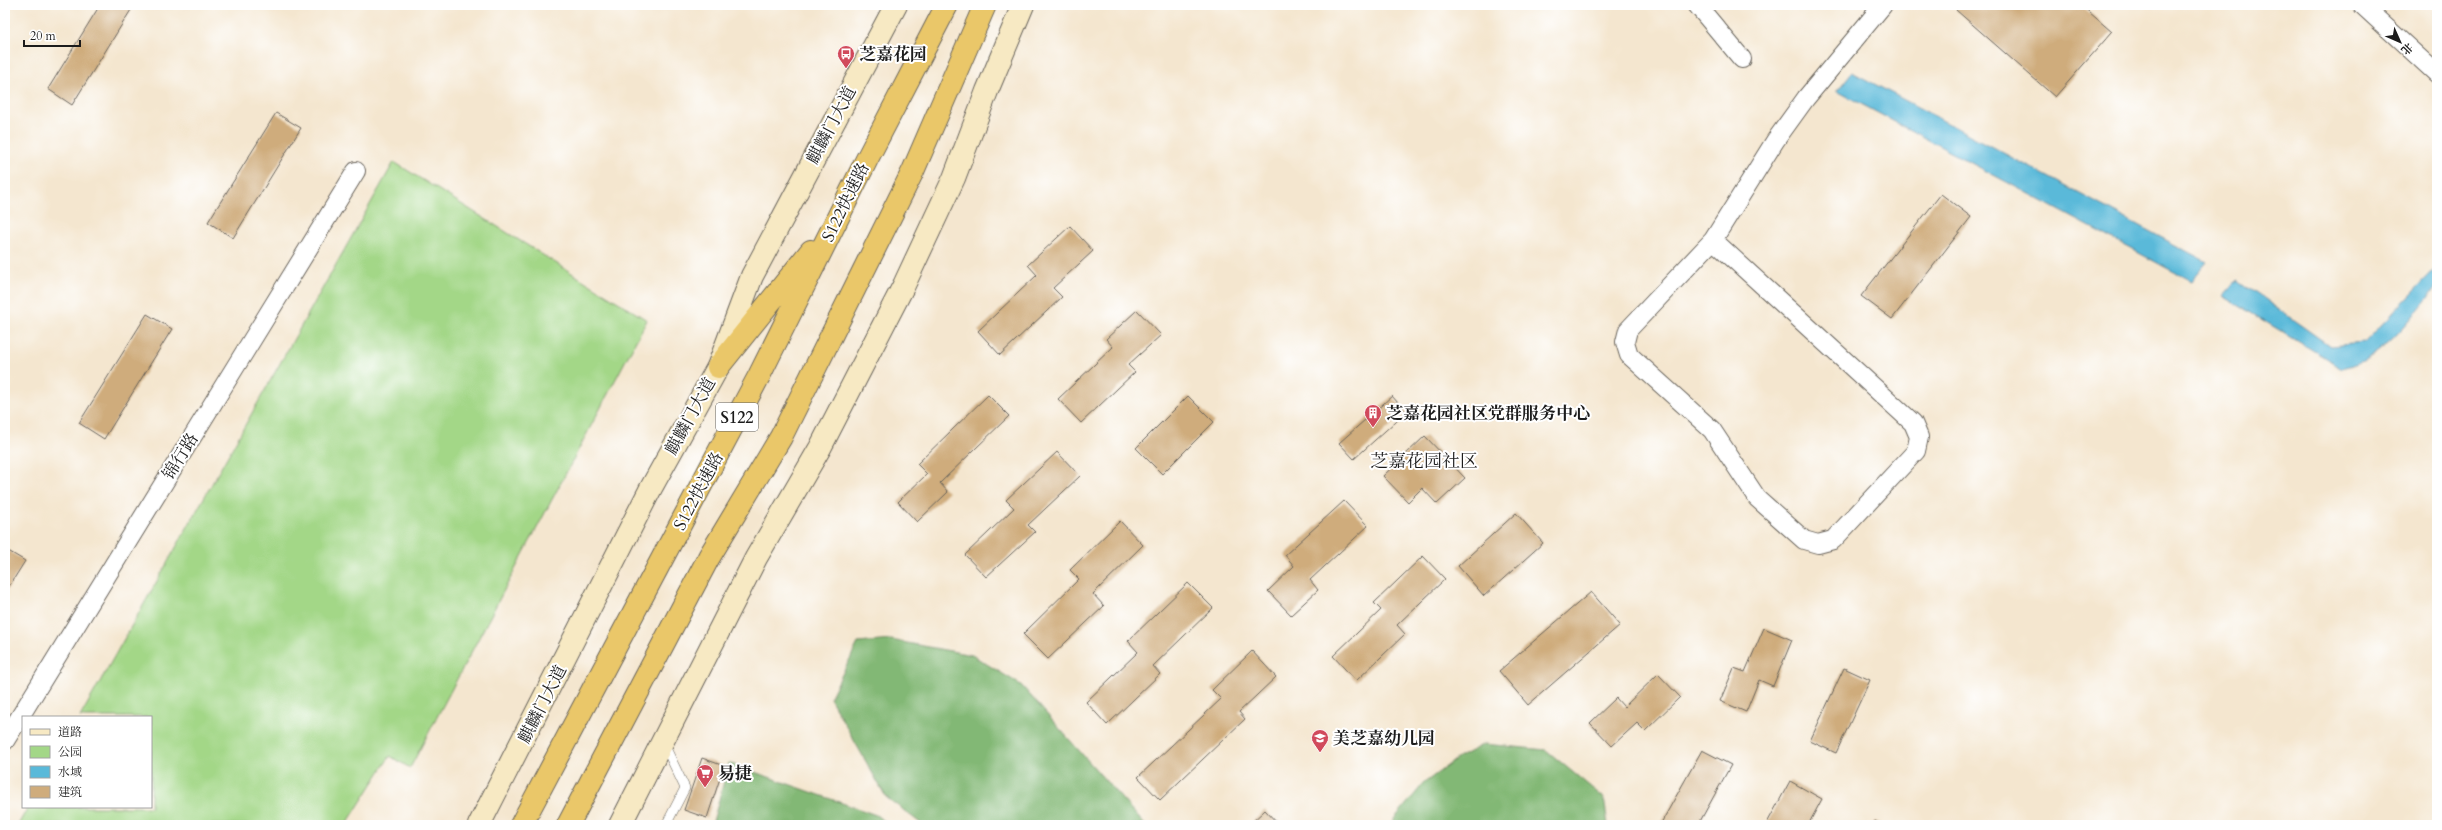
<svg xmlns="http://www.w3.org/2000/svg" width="2442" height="830" font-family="Cardo,'Noto Serif SC',serif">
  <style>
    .green { fill: #a3d787; stroke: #607a52 }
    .forest { fill: #82b874; stroke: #4f6a48 }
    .water { fill: #5ab9d9; stroke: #3b6a7a }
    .building { fill: #cfac7c }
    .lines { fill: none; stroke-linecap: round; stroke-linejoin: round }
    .lane-casing { stroke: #68635b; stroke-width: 10 }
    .street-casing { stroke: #68635b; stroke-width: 20 }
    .secondary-casing { stroke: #68635b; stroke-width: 24 }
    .highway-casing { stroke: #68635b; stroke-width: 24 }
    .lane { stroke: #fff; stroke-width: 9 }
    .street { stroke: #fff; stroke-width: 18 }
    .secondary { stroke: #f7e9c3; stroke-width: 22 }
    .highway { stroke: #eac769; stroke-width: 22 }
    .labels { text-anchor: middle; stroke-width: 4; stroke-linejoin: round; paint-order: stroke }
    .shield { fill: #fff; stroke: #606060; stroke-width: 1 }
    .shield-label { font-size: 16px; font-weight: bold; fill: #1c1c1c }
    .poi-label { font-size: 17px; font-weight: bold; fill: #1c1c1c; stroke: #fff; text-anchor: start }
    .street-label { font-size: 17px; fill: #1c1c1c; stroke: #fff }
    .neighbourhood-label { font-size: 18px; fill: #1c1c1c; stroke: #fff }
  </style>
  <rect width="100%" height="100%" fill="#fff"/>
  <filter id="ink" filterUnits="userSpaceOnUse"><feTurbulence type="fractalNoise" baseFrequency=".025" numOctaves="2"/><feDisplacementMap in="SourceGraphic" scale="8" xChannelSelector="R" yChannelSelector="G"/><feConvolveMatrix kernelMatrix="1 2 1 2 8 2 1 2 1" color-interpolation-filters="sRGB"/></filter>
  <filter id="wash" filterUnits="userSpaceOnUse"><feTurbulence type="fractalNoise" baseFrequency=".012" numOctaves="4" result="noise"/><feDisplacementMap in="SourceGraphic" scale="16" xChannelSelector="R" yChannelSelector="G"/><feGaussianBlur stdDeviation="0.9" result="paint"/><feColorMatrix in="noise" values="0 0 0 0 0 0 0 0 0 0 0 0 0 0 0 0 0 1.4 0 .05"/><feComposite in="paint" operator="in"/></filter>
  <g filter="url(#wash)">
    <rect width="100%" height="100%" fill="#f4e6cf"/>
    <!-- green -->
    <path class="green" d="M394 162 647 320 410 768 390 756 346 825H18L28 807H151V717H80Z"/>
    <!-- forest -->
    <path class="forest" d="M891 640 972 655 1021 685 1145 825H923L886 797 830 698 858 643Z
      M1484 744 1546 750 1604 798 1608 825H1389L1424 783 1458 758Z
      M729 763 876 815 889 825H712Z"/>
    <!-- water -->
    <path class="water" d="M1852 72 2207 262 2191 281 1837 91Z
      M2437 267V287C2410 318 2384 360 2342 368L2223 296 2237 280 2330 346 2364 343Z"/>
    <g id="blocks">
      <!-- building -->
      <path class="building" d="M100 5H134L72 105 48 89Z
        M1960 5H2081L2112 32 2055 97 1956 10Z
        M276 113 301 128 233 238 208 222Z
        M1941 194 1971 217 1892 319 1861 296Z
        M1070 226 1093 251 1053 288 1062 297 1000 355 978 331 1037 275 1028 265Z
        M1137 310 1161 335 1128 365 1135 372 1081 423 1058 399 1113 347 1106 339Z
        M147 314 172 329 104 439 79 423Z
        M988 395 1009 416 940 483 948 492 917 522 898 502 927 474 917 464Z
        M1188 396 1214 422 1162 474 1136 448Z
        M1392 396 1406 412 1354 459 1339 443Z
        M1425 436 1465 478 1437 504 1422 488 1408 502 1383 476Z
        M1057 452 1080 476 1028 525 1035 532 986 577 965 555 1014 508 1006 500Z
        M1344 501 1368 526 1310 580 1318 590 1291 615 1268 591 1294 566 1285 555Z
        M1516 513 1543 543 1484 596 1458 566Z
        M1120 521 1143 545 1093 594 1104 606 1048 659 1023 634 1079 579 1070 570Z
        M5 549 25 561 5 593Z
        M1423 556 1445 579 1397 625 1405 634 1356 681 1333 656 1381 610 1374 603Z
        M1188 583 1213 608 1153 666 1160 674 1107 725 1086 702 1138 652 1128 641Z
        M1591 592 1620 625 1528 705 1499 671Z
        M1764 628 1792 640 1773 686 1759 680 1746 712 1720 701 1734 668 1745 672Z
        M1252 651 1276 677 1239 712 1245 719 1160 800 1138 777 1221 699 1212 690Z
        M1844 668 1870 680 1836 753 1810 741Z
        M1658 674 1680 697 1645 731 1637 723 1612 746 1590 723 1616 698 1624 707Z
        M1702 750 1731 765 1698 825H1660Z
        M702 758 724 766 707 818 684 810Z
        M1790 781 1822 799 1808 825H1766Z
        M1265 810 1279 825H1249Z
        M1875 821 1882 825H1872Z"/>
    </g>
  </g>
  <g filter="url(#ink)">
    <use href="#blocks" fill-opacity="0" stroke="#68635b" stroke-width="1"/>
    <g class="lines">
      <defs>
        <path id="lane" d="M664 744 685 788 666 825"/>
        <path id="street" d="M1697 5 1742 59
          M2362 5 2437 74
          M1713 240 1913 423 1919 437 1916 451 1833 540 1818 544 1804 540 1757 498 1712 430 1629 355 1625 342 1628 330 1713 240 1775 141 1806 98 1883 5
          M5 741 356 171"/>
        <path id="secondary" d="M479 825 651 488 718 367 752 276 896 5
          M620 825 756 558 820 448 904 285 954 178 987 91 1023 5"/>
        <path id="highway" d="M718 367 811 251
          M521 825 759 376 867 159 947 5
          M568 825 709 557 781 437 913 171 985 5"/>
      </defs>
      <!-- lane casing -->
      <use href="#lane" class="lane-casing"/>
      <!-- street casing -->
      <use href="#street" class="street-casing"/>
      <!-- secondary casing -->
      <use href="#secondary" class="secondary-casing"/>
      <!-- highway casing -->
      <use href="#highway" class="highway-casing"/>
      <!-- lane -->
      <use href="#lane" class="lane"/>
      <!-- street -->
      <use href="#street" class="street"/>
      <!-- secondary -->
      <use href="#secondary" class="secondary"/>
      <!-- highway -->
      <use href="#highway" class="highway"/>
    </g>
  </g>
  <!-- icons -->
  <defs>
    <symbol id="bus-pin" viewBox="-11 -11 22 30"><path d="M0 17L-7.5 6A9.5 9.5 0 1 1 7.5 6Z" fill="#d1495b" stroke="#fff"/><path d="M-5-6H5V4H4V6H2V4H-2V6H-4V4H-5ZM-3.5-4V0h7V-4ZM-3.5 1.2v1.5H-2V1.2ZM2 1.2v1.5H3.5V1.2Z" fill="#fff"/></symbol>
    <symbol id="building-pin" viewBox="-11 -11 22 30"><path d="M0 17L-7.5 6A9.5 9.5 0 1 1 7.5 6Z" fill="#d1495b" stroke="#fff"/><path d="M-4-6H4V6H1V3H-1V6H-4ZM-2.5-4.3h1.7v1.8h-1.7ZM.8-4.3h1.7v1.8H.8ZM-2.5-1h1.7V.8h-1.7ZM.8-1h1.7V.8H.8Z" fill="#fff"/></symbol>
    <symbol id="school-pin" viewBox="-11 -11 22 30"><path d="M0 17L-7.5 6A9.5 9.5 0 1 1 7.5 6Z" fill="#d1495b" stroke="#fff"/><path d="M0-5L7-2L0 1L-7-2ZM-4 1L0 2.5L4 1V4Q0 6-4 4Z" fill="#fff"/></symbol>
    <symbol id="supermarket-pin" viewBox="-11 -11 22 30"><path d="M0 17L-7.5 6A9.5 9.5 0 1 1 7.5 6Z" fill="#d1495b" stroke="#fff"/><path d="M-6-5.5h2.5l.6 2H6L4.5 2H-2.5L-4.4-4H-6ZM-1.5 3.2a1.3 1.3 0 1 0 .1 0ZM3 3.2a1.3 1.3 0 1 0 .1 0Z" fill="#fff"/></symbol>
  </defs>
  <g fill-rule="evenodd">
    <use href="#bus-pin" x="836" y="44" width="20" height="27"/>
    <use href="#building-pin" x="1363" y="403" width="20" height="27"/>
    <use href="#school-pin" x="1310" y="728" width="20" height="27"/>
    <use href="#supermarket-pin" x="695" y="763" width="20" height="27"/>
  </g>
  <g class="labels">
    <!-- shield labels -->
    <rect class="shield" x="716" y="403" width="42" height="28" rx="3"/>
    <g class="shield-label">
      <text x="737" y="423">S122</text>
    </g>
    <!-- poi labels -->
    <g class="poi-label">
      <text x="859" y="60">芝嘉花园</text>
      <text x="1386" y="419">芝嘉花园社区党群服务中心</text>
      <text x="1333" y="744">美芝嘉幼儿园</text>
      <text x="718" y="779">易捷</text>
    </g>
    <!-- street labels -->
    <g class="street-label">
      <text transform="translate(831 125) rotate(-62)" y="6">麒麟门大道</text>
      <text transform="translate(845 202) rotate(-64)" y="6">S122快速路</text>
      <text transform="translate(690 416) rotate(-61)" y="6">麒麟门大道</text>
      <text transform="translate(180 456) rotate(-58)" y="6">锦行路</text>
      <text transform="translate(698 491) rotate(-62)" y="6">S122快速路</text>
      <text transform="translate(542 704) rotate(-63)" y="6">麒麟门大道</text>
    </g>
    <!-- neighbourhood labels -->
    <g class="neighbourhood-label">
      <text x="1424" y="467">芝嘉花园社区</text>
    </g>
  </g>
  <!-- margin -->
  <rect width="2442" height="830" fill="none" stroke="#fff" stroke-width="20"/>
  <!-- legend -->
  <rect x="22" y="716" width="130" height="92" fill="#ffffff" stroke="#a4a4a4"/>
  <rect x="30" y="729" width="20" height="6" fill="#f7e9c3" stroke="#a4a4a4"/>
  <text x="58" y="736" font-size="12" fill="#1c1c1c">道路</text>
  <rect x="30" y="746" width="20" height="12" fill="#a3d787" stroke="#a4a4a4"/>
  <text x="58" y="756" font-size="12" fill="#1c1c1c">公园</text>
  <rect x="30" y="766" width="20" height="12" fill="#5ab9d9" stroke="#a4a4a4"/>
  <text x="58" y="776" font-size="12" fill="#1c1c1c">水域</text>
  <rect x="30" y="786" width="20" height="12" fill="#cfac7c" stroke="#a4a4a4"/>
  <text x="58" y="796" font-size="12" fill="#1c1c1c">建筑</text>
  <!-- north arrow -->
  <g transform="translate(2400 42) rotate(135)" stroke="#ffffff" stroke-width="3" paint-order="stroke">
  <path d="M0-3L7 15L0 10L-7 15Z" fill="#1c1c1c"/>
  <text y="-6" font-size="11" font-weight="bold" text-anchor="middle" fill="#1c1c1c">北</text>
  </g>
  <!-- scale -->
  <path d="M24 40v6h56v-6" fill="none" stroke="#1c1c1c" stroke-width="2"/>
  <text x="30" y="40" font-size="12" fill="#1c1c1c" stroke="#ffffff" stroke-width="3" paint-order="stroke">20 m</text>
</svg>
